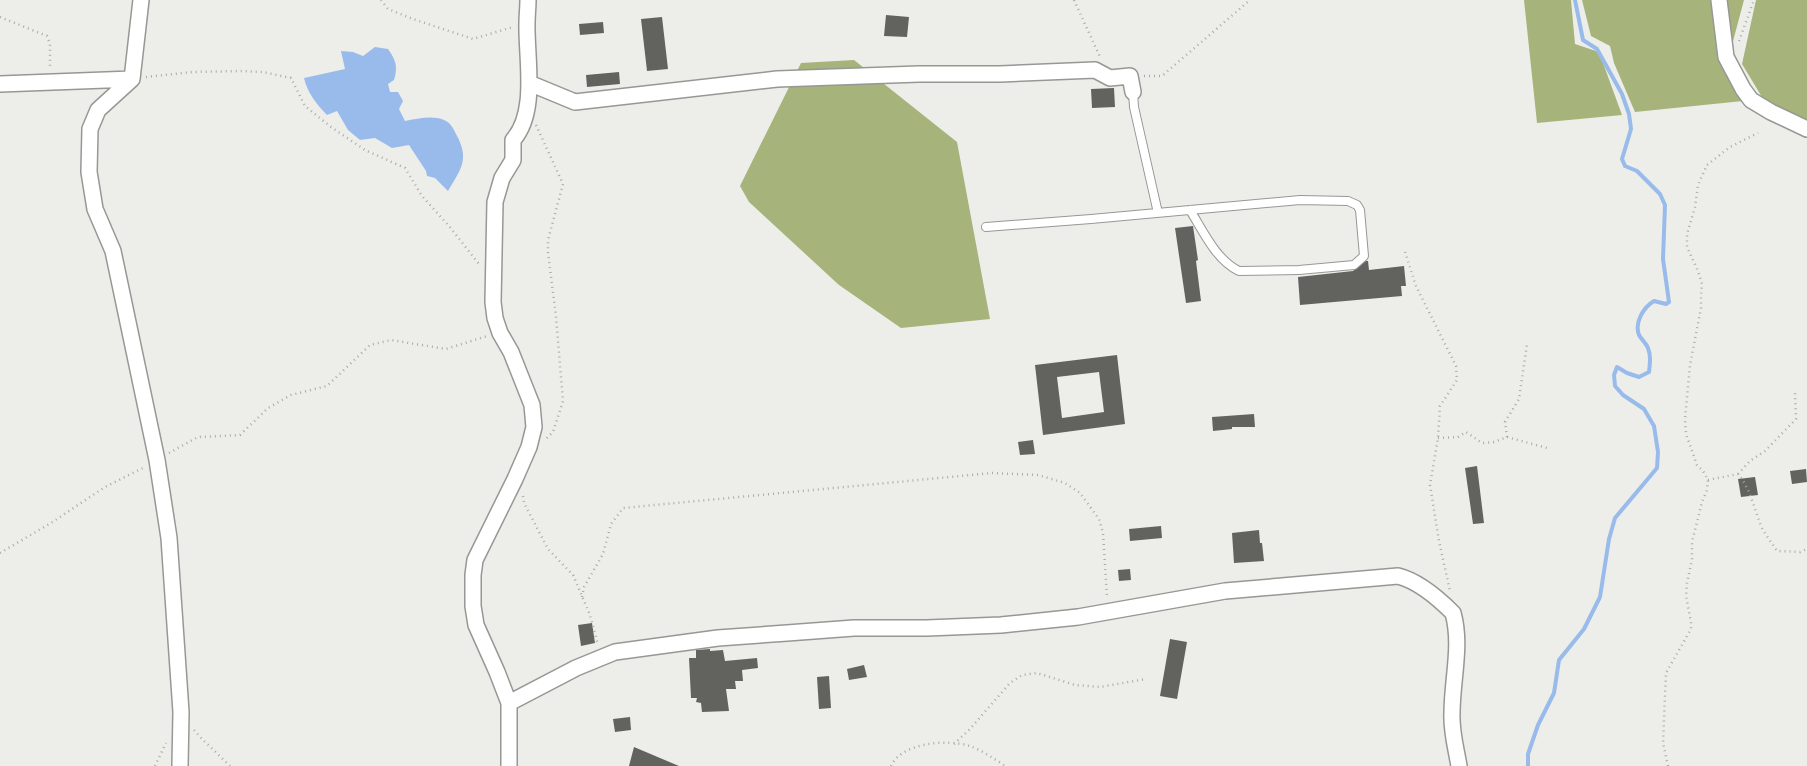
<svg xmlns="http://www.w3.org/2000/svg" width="1807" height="766" font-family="'Space Grotesk',sans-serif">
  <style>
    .forest { fill: #a6b37a }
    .water { fill: #99bbeb }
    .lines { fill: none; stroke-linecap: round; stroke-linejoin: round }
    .stream { stroke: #99bbeb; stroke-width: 4 }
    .building { fill: #62635f; fill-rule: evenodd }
    .service-casing { stroke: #979894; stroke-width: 10 }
    .minor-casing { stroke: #979894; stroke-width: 18 }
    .path { stroke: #aaaba7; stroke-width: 2.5; stroke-dasharray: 1 4; stroke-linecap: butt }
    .service { stroke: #fff; stroke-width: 8 }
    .minor { stroke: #fff; stroke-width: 15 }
  </style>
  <rect width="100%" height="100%" fill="#edeee9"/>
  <!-- forest -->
  <path class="forest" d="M1524 0H1571L1575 44 1599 52 1622 115 1537 123Z
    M1582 0H1714L1743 101 1635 112 1614 63 1610 46 1591 36Z
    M1726 0H1744L1732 45Z
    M1756 0H1807V124L1771 112 1742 64Z
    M854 60 957 142 990 319 901 328 839 285 749 202 740 186 801 63Z"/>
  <!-- water -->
  <path class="water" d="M375 47 388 49C396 60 398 67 394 80L388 84 390 92H398L403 101 399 109 405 121C417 119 432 115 444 120 451 123 453 128 456 134 470 159 461 169 448 191L435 178 427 176 426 171 409 145 392 148 375 138 360 140 348 130 337 111 327 115C317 105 307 92 304 78L345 69 341 51 353 52 363 56Z"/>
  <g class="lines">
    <!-- stream -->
    <path class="stream" d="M1528 766V754L1538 725 1554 693 1559 660 1584 629 1600 597 1609 539 1615 518 1657 468 1658 452 1654 426 1644 409 1623 395 1615 386 1614 375 1617 367 1627 373 1639 377 1649 372C1650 363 1651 356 1648 348 1646 343 1641 339 1639 335 1634 322 1644 307 1654 301L1666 304 1669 302 1663 259 1665 205 1660 194 1637 171 1625 166 1622 159 1631 129 1629 114 1622 94 1597 49 1583 40 1575 0"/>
  </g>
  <!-- building -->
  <path class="building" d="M886 15 909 17 907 37 884 36Z
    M662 17 668 69 647 71 641 19Z
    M603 22 604 33 580 35 579 24Z
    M619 72 620 84 587 87 586 75Z
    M1114 88 1115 107 1092 108 1091 89Z
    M1193 226 1198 260 1196 261 1201 301 1186 303 1175 228Z
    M1366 261H1368L1369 270 1404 266 1406 286H1401L1402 296 1300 305 1298 277 1353 271Z
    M1117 355 1125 424 1043 435 1035 365ZM1099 372 1104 412 1062 418 1057 377Z
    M1254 414 1255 427H1232V429L1213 431 1212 417Z
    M1033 440 1035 454 1020 455 1018 442Z
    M1477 466 1484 523 1473 524 1465 468Z
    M1806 469 1807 482 1792 484 1790 471Z
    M1755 477 1758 495 1741 497 1738 479Z
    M1161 526 1162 538 1130 541 1129 529Z
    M1259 530 1260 543H1262L1264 561 1234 563 1232 533Z
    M1130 569 1131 580 1119 581 1118 570Z
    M592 623 595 643 581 646 578 625Z
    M1170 639 1187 642 1177 699 1160 696Z
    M710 649V651L723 650 725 661 757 658 758 668 742 670 743 681H735L736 689H726L729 711 702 712 701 703 696 702 697 698H691L689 658H696V650Z
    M864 665 867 677 849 680 847 669Z
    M829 676 831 708 819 709 817 677Z
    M630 717 631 730 615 732 613 719Z
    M634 747 679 766H629Z"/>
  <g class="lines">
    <defs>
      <path id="service" d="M1133 92 1134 107 1158 213
        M986 227 1091 219 1300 200 1348 201 1357 205 1360 210 1364 256 1354 265 1299 270 1239 271C1216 260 1203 231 1190 210"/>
      <path id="minor" d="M141 0 132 79 98 110 90 129 89 172 95 209 113 251 157 460 169 538 181 712 180 766
        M1719 0 1726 57 1743 89 1751 100 1771 112 1807 129
        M529 83 575 102 777 79 919 74H1000L1095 70 1110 78 1130 76 1133 92
        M0 84 132 79
        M509 703 576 668 615 652 718 638 787 633 854 628H927L1001 625 1078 617 1225 591 1398 576C1418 581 1438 598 1453 613 1462 645 1452 680 1452 713 1451 731 1456 748 1459 766
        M509 766V703L497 672 476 625 473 606V575L475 560 515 479 529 447 534 427 532 405 511 352 500 333 495 318 493 302 495 202 502 178 513 160V140C538 112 526 58 527 23 527 15 528 8 528 0"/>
    </defs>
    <!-- service casing -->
    <use href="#service" class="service-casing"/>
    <!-- minor casing -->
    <use href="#minor" class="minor-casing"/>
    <!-- path -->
    <path class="path" d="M381 0 388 9 413 19 473 39 513 27
      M1074 0 1100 57
      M0 17 47 36 50 44V69
      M1739 41 1754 0
      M1144 76H1162L1250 0
      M146 77 192 72 242 71 263 72 291 78 305 106 331 127 365 150 405 168 422 196 449 226 479 264
      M536 125 563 184 548 240V252L556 317 563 401 553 432 546 439
      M1405 252 1416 286 1456 366 1457 380 1440 406 1438 438 1430 485 1439 541 1450 591
      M1507 437 1505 422 1519 399 1527 344
      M1438 438 1458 437 1466 432 1482 443 1494 442 1507 437 1547 448
      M169 453 198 437 240 435 268 408 291 395 327 386 370 345 391 340 446 349 487 336
      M1738 474 1750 461 1765 451 1796 419 1795 393
      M1708 480 1738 474C1751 489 1754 510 1762 528 1766 536 1772 543 1777 551L1800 552 1807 549
      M523 496 524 503 548 549 573 575 590 615 597 641 601 643
      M0 553 51 523 105 487 145 467
      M582 597 584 587 603 554 611 524 623 508 992 473 1038 475 1065 483 1080 493 1099 519 1103 533 1107 597
      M194 730 202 739 230 766
      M954 744 969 730 1010 683 1022 675 1037 673 1075 685 1100 687 1146 679
      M155 766 166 743
      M891 766C902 742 948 739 970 746 981 750 995 759 1005 766
      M1668 766 1663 743 1666 673 1691 629V622L1686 596 1687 583 1692 559V542L1702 502 1707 490 1708 480 1703 471 1697 465 1686 434 1685 419 1690 365 1701 308V296L1702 284 1698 271 1687 247V234L1695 207 1698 185 1707 165 1730 147 1758 133"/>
    <!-- service -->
    <use href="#service" class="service"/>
    <!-- minor -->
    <use href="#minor" class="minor"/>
  </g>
</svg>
